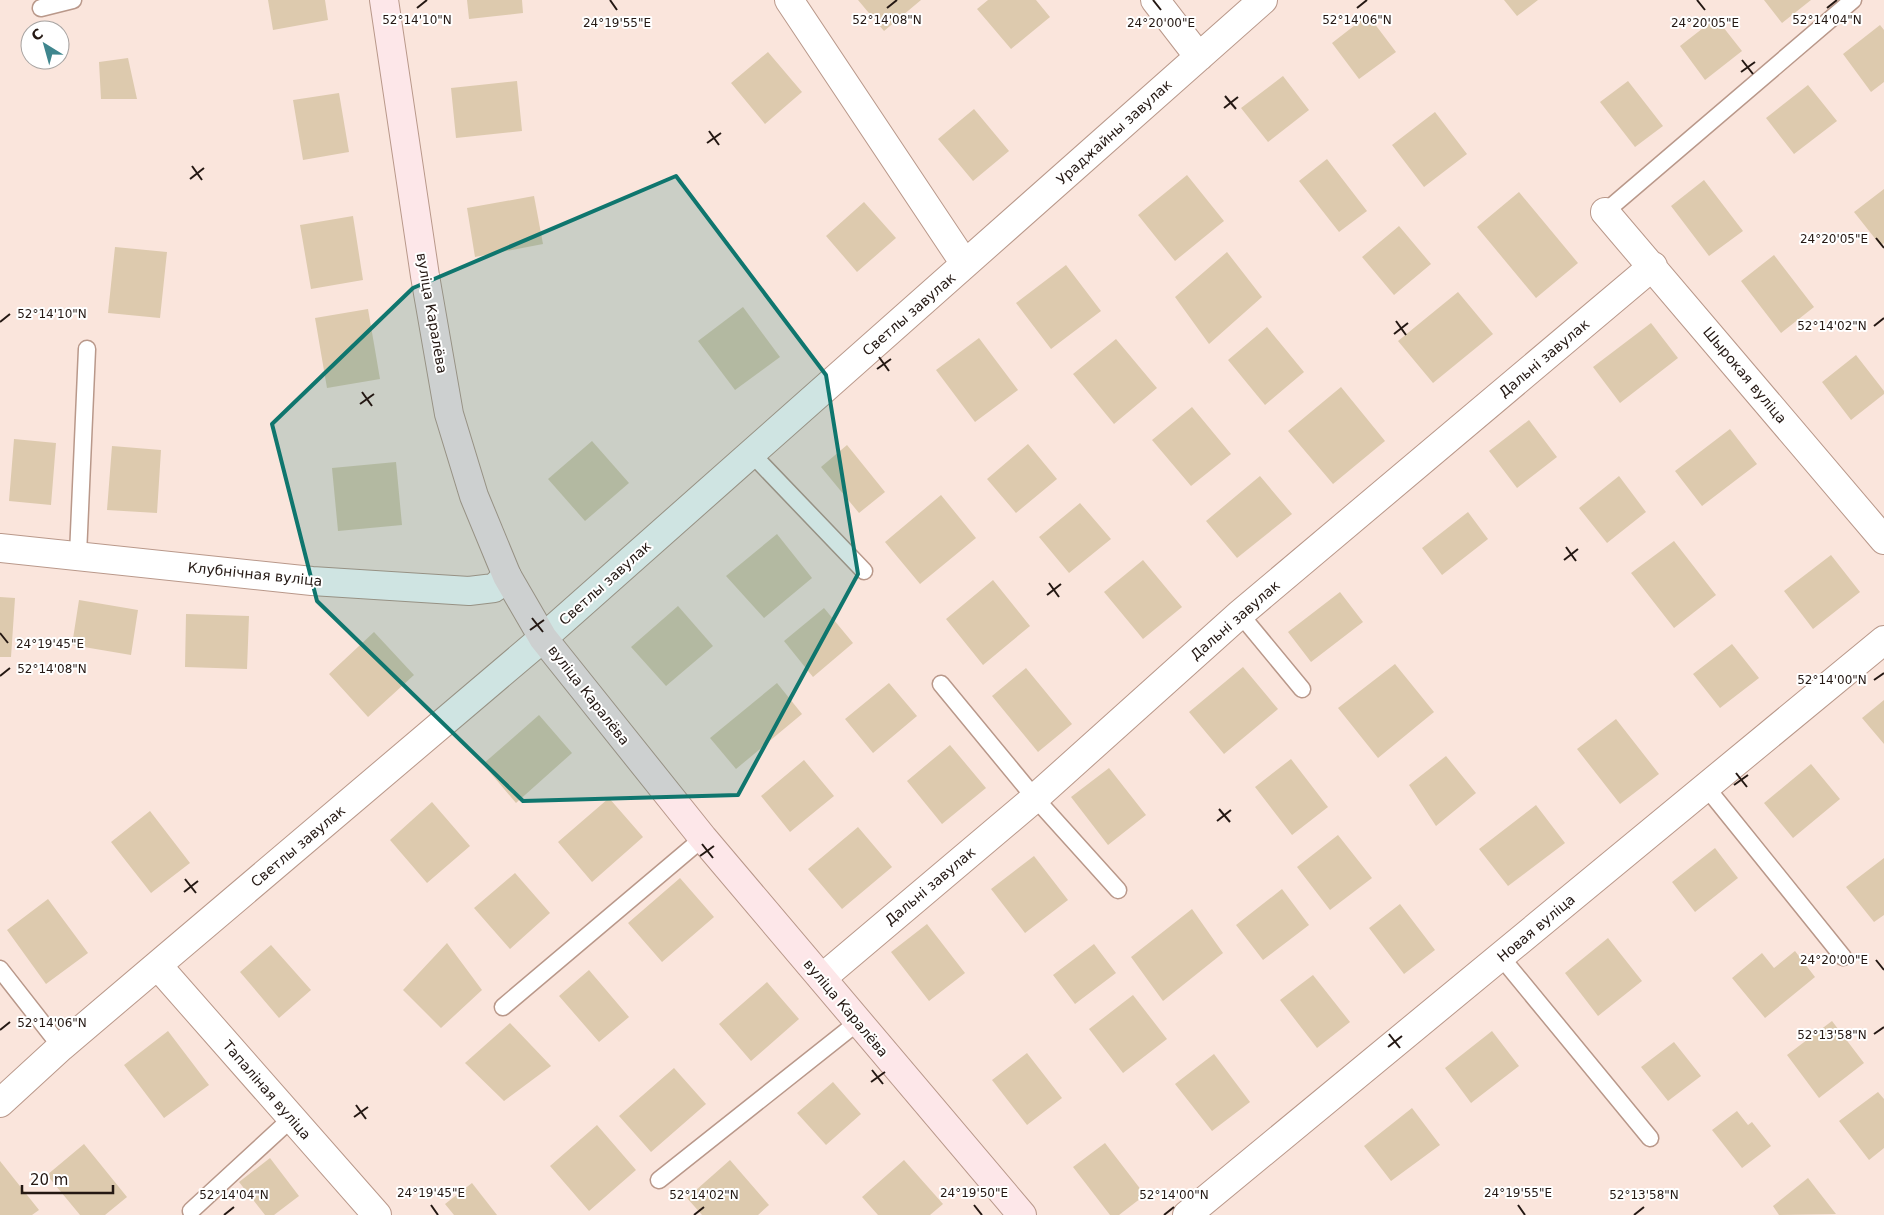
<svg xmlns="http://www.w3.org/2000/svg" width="1884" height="1215" font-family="'DejaVu Sans',sans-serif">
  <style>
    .building { fill: #ddcaae }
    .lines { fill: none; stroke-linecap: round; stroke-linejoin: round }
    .lane-casing { stroke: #b9988a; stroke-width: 19 }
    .street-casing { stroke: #b9988a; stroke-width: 30 }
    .secondary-casing { stroke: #b9988a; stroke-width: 30 }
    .lane { stroke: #fff; stroke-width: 16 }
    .street { stroke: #fff; stroke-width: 28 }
    .secondary { stroke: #fde7e9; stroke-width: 28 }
    .marked { fill: #0f766e; fill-opacity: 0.2; stroke: #0f766e; stroke-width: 4; stroke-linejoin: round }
    .ticks { fill: none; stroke: #241813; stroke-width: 2 }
    .labels { text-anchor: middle; stroke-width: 4; stroke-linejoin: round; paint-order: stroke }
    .street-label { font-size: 14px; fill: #241813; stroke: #fff }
    .ticks-label { font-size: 12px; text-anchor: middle; fill: #241813; stroke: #fff; stroke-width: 4; stroke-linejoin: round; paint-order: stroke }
  </style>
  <rect width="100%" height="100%" fill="#fae5dc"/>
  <!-- building -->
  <path class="building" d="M268 0H325L328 20 273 30Z
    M467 0H522L523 13 469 19Z
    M858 0H921L884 31Z
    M988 0H1036L1050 17 1011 49 977 9Z
    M1504 0H1538L1517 16Z
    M1764 0H1811L1782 23Z
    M1368 15 1396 52 1359 79 1332 43Z
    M1716 18 1742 51 1705 80 1680 46Z
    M1880 25 1884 30V82L1871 92 1843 54Z
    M768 52 802 92 765 124 731 83Z
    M128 58 137 99H101L99 62Z
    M1283 76 1309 110 1268 142 1241 108Z
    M517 81 522 131 456 138 451 88Z
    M1628 81 1663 126 1635 147 1600 102Z
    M1808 85 1837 121 1794 154 1766 118Z
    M339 93 349 152 303 160 293 100Z
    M974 109 1009 151 973 181 938 139Z
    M1435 112 1467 154 1424 187 1392 145Z
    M1327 159 1367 211 1339 232 1299 181Z
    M1187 175 1224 221 1175 261 1138 215Z
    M1704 180 1743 231 1709 256 1671 206Z
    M1884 189V243L1881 246 1854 212Z
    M1519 192 1578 263 1536 298 1477 227Z
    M534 196 543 244 475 257 467 208Z
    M864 202 896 238 857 272 826 236Z
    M353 216 363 280 311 289 300 225Z
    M1399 226 1431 264 1394 295 1362 257Z
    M115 247 167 252 160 318 108 313Z
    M1227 252 1262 297 1209 344 1175 297Z
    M1774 255 1814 307 1781 333 1741 281Z
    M1066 265 1101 311 1051 349 1016 303Z
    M1458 292 1493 334 1433 383 1398 341Z
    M743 307 780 357 735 390 698 341Z
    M368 309 380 379 327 388 315 318Z
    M1651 323 1678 358 1620 403 1593 367Z
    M1267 327 1304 372 1265 405 1228 360Z
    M979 338 1018 390 975 422 936 370Z
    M1116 339 1157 388 1114 424 1073 374Z
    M1856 355 1884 391V394L1851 420 1822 382Z
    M1341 387 1385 441 1333 484 1288 431Z
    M1192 407 1231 454 1191 486 1152 440Z
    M1529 420 1557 457 1517 488 1489 451Z
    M1730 429 1757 464 1702 506 1675 471Z
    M14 439 56 443 51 505 9 501Z
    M592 441 629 483 585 521 548 479Z
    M1028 444 1057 479 1016 513 987 479Z
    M847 445 885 492 859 513 821 467Z
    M112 446 161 450 157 513 107 510Z
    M396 462 402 525 338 531 332 468Z
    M1260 476 1292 514 1237 558 1206 521Z
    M1619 476 1646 512 1607 543 1579 508Z
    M941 495 976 538 920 584 885 542Z
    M1080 503 1111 539 1069 573 1039 537Z
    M1468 512 1488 539 1442 575 1422 548Z
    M777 534 812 578 764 618 726 576Z
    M1674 541 1716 595 1674 628 1631 573Z
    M1831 555 1860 592 1813 629 1784 591Z
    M1143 560 1182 607 1143 639 1104 592Z
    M993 580 1030 626 983 665 946 619Z
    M1340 592 1363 622 1311 662 1288 632Z
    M0 597 15 598 11 657H0Z
    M79 600 138 610 131 655 72 645Z
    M678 606 713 646 666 686 631 647Z
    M824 608 853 643 813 677 784 641Z
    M186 614 249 616 247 669 185 667Z
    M374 632 414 675 368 717 329 674Z
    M1732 644 1759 678 1720 708 1693 674Z
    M1395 664 1434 712 1378 758 1338 708Z
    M1243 667 1278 709 1224 754 1189 712Z
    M1026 668 1072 724 1038 752 992 696Z
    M777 683 802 714 736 769 710 738Z
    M889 683 917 716 873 753 845 719Z
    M1884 700V744L1862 718Z
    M539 715 572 753 516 803 483 764Z
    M1616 719 1659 774 1620 804 1577 749Z
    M950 745 986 788 942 824 907 781Z
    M1446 756 1476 793 1436 826 1409 785Z
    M1291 759 1328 807 1292 835 1255 787Z
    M804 760 834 796 790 832 761 796Z
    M1811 764 1840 799 1793 838 1764 803Z
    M1109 768 1146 815 1108 845 1071 797Z
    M609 798 643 837 592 882 558 842Z
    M432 802 470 846 427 883 390 840Z
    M1536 805 1565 843 1508 886 1479 849Z
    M150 811 190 863 151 893 111 842Z
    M858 827 892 867 842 909 808 869Z
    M1338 835 1372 878 1330 910 1297 867Z
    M1715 848 1738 878 1695 912 1672 882Z
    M1034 856 1068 900 1025 933 991 889Z
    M1884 858V915L1874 922 1846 887Z
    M515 873 550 913 510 949 474 908Z
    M680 878 714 917 662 962 628 923Z
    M1282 889 1309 925 1263 960 1236 925Z
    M48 899 88 953 46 984 7 930Z
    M1400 904 1435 950 1404 974 1369 928Z
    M1192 909 1223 953 1163 1001 1131 957Z
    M927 924 965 973 929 1001 891 952Z
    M1608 938 1642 981 1598 1016 1565 973Z
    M447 943 482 990 441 1028 403 990Z
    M1094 944 1116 973 1075 1004 1053 975Z
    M271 945 311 990 279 1018 240 972Z
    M1795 951 1815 977 1765 1018 1732 978 1762 953 1774 968Z
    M589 970 629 1017 599 1042 559 996Z
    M1313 975 1350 1022 1317 1048 1280 1000Z
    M767 982 799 1019 751 1061 719 1024Z
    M1133 995 1167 1039 1123 1073 1089 1029Z
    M1832 1021 1864 1063 1819 1098 1787 1055Z
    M510 1023 551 1066 504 1101 465 1063Z
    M168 1031 209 1085 164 1118 124 1065Z
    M1492 1031 1519 1066 1471 1103 1445 1068Z
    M1674 1042 1701 1076 1668 1101 1641 1067Z
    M1027 1053 1062 1098 1027 1125 992 1080Z
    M1214 1054 1250 1102 1212 1131 1175 1084Z
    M674 1068 706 1104 651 1152 619 1116Z
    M833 1082 861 1114 826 1145 797 1113Z
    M1878 1092 1884 1099V1148L1869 1160 1839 1121Z
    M1412 1108 1440 1145 1391 1181 1364 1146Z
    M1737 1111 1748 1125 1752 1122 1771 1146 1742 1168 1712 1130Z
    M597 1125 636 1170 589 1211 550 1166Z
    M1105 1143 1145 1195 1119 1215H1110L1073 1167Z
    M84 1144 127 1197 105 1215H80L47 1175Z
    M270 1158 299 1196 274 1215H265L239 1182Z
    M730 1160 769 1205 758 1215H702L687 1198Z
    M904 1160 943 1204 930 1215H878L862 1197Z
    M0 1161 39 1210 32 1215H0Z
    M1808 1178 1836 1214 1779 1215 1773 1206Z
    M472 1183 497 1215H454L445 1204Z"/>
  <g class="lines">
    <defs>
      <path id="lane" d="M41 8 73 0
        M1605 212 1853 0
        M751 453 864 571
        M78 555 87 349
        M1240 614 1302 689
        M941 684 1035 798 1118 890
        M1706 787 1843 957
        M1501 957 1650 1138
        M0 969 61 1047
        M503 1007 703 838
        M659 1180 858 1022
        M191 1211 292 1118"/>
      <path id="street" d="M789 0 965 264
        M1155 0 1199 57
        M1605 212 1884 540
        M0 548 312 581 469 591 494 588 507 576
        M158 966 377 1215
        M822 978 1035 798 1240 614 1653 266
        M0 1103 61 1047 543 638 1263 0
        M1187 1215 1884 640"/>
      <path id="secondary" d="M384 0 425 276 449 414 474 496 507 576 543 638 703 838 1022 1215"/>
    </defs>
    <!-- lane casing -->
    <use href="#lane" class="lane-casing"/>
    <!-- street casing -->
    <use href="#street" class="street-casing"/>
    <!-- secondary casing -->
    <use href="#secondary" class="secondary-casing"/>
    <!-- lane -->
    <use href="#lane" class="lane"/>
    <!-- street -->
    <use href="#street" class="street"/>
    <!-- secondary -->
    <use href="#secondary" class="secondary"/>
  </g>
  <!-- marked area -->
  <path class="marked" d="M676 176 826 375 858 574 738 795 523 801 317 601 272 424 413 288Z"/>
  <!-- ticks -->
  <path class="ticks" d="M610 0 617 10M1153 0 1161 10M1697 0 1705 10M417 8 427 0M887 8 897 0M1357 8 1367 0M1827 8 1837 0M1742 60 1753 74M1741 72 1755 62M1225 96 1236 109M1224 108 1238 97M709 131 719 145M707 143 721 133M192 166 202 180M190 179 204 168M1876 238 1884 248M1396 321 1406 335M0 322 10 314M1874 326 1884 318M1394 334 1408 323M879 357 889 371M877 369 891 359M362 392 372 406M360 404 374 394M1566 547 1576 561M1564 560 1578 549M1049 583 1059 597M1047 595 1061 584M532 618 543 632M530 630 544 620M0 633 8 643M0 676 10 668M1874 680 1884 673M1736 773 1747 787M1734 785 1748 775M1219 809 1230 822M1217 821 1231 810M702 844 713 858M700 856 714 846M185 879 196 893M184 892 198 881M1876 960 1884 970M0 1030 10 1022M1389 1034 1400 1048M1874 1034 1884 1027M1388 1047 1402 1036M872 1070 883 1084M871 1082 885 1072M356 1105 366 1119M354 1117 368 1107M431 1205 438 1215M974 1205 982 1215M1518 1205 1525 1215M224 1215 234 1207M694 1215 704 1207M1164 1215 1174 1207M1634 1215 1644 1207"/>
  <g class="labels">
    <!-- street labels -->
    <g class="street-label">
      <text transform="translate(1114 132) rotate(-42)" y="5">Ураджайны завулак</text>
      <text transform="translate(432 313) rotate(80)" y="5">вуліца Каралёва</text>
      <text transform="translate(909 314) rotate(-41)" y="5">Светлы завулак</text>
      <text transform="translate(1544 358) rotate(-40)" y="5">Дальні завулак</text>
      <text transform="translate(1745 375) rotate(50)" y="5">Шырокая вуліца</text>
      <text transform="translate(255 574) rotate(6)" y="5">Клубнічная вуліца</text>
      <text transform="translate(605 583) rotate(-42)" y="5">Светлы завулак</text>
      <text transform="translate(1235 620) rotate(-41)" y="5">Дальні завулак</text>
      <text transform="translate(589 695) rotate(52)" y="5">вуліца Каралёва</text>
      <text transform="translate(298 846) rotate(-40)" y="5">Светлы завулак</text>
      <text transform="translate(930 886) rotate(-40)" y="5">Дальні завулак</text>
      <text transform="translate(1536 928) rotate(-40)" y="5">Новая вуліца</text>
      <text transform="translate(846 1008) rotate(50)" y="5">вуліца Каралёва</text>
      <text transform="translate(267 1090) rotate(49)" y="5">Тапаліная вуліца</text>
    </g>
  </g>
  <g class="ticks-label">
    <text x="417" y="24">52°14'10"N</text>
    <text x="1357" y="24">52°14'06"N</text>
    <text x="1827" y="24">52°14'04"N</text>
    <text x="887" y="24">52°14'08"N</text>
    <text x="617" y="27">24°19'55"E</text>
    <text x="1161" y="27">24°20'00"E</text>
    <text x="1705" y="27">24°20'05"E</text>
    <text x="1834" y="243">24°20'05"E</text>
    <text x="52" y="318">52°14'10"N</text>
    <text x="1832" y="330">52°14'02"N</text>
    <text x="50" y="648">24°19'45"E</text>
    <text x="52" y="673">52°14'08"N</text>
    <text x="1832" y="684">52°14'00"N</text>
    <text x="1834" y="964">24°20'00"E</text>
    <text x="52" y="1027">52°14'06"N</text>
    <text x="1832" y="1039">52°13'58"N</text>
    <text x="431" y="1197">24°19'45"E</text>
    <text x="974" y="1197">24°19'50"E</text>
    <text x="1518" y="1197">24°19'55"E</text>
    <text x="234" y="1199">52°14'04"N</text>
    <text x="704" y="1199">52°14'02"N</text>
    <text x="1174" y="1199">52°14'00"N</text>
    <text x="1644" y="1199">52°13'58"N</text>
  </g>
  <!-- north arrow -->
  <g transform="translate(45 45) rotate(323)"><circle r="24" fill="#ffffff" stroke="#a7a3a1"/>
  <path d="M0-4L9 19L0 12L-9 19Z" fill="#3f868e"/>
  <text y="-8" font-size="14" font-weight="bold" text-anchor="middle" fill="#241813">С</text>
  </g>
  <!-- scale -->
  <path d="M22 1185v8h91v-8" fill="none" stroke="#241813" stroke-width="2.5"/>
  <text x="30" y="1185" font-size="15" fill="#241813" stroke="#ffffff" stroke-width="4" paint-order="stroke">20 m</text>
</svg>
